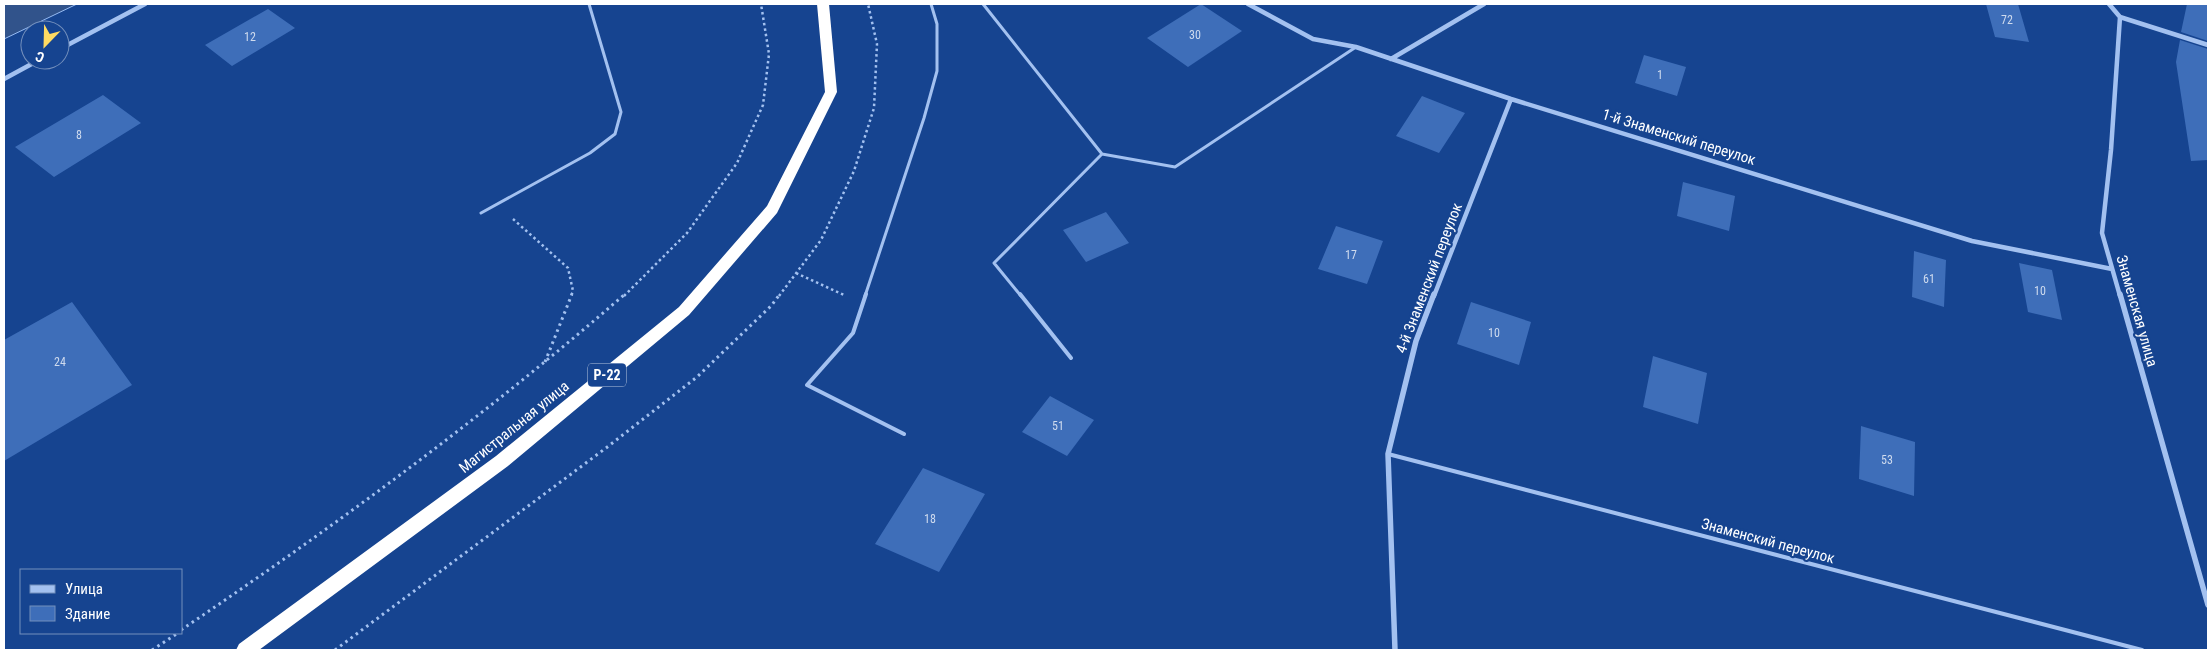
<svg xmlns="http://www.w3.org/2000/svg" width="2212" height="654" font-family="'Roboto Condensed',sans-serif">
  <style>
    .water { fill: #31538b; stroke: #96bbf3 }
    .building { fill: #3e6eb9 }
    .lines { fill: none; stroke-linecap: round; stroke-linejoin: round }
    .path-far1 { stroke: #a3c1f0; stroke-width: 2.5; stroke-dasharray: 2.5 3; stroke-linecap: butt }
    .path { stroke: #a3c1f0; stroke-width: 3; stroke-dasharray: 2.5 4; stroke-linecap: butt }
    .lane-far1 { stroke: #a3c1f0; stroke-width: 3 }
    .lane { stroke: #a3c1f0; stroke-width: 4 }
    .street-far1 { stroke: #a3c1f0; stroke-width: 4.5 }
    .street { stroke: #a3c1f0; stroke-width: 5.5 }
    .highway { fill: #fff; fill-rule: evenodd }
    .labels { text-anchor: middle; stroke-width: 4.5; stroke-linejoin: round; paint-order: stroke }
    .number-label { font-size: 12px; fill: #cfdbee }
    .shield { fill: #164490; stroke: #b9c7de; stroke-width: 1 }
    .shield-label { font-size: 14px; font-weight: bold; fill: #fff }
    .street-label { font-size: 15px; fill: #fff; stroke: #164490 }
  </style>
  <rect width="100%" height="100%" fill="#164490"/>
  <!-- water -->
  <path class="water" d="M4 4H77L4 39Z"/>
  <!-- building -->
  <path class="building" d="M1201 4 1242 31 1188 67 1147 38Z
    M1986 4H2018L2029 42 1995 37Z
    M2187 4H2208V41L2181 32Z
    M268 9 295 28 232 66 205 45Z
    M2180 40 2208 49V160L2191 161 2176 62Z
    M1644 55 1686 67 1677 96 1635 83Z
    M103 95 141 123 54 177 15 147Z
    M1422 96 1465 113 1439 153 1396 136Z
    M1683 182 1735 196 1729 231 1677 216Z
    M1106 212 1129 243 1086 262 1063 230Z
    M1336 226 1383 241 1367 284 1318 269Z
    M1914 251 1946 260 1944 307 1912 297Z
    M2019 263 2052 270 2062 320 2028 312Z
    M72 302 132 385 4 461V340Z
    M1471 302 1531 322 1519 365 1457 344Z
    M1653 356 1707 373 1698 424 1643 407Z
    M1050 396 1094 420 1067 456 1022 432Z
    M1861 426 1915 442 1914 496 1859 479Z
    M923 468 985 494 939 572 875 544Z"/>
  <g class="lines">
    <!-- path-far1 -->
    <path class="path-far1" d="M513 219 568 268 573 291 571 296
      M796 273 844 295
      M624 296 687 233 737 163 763 105 769 54 761 4
      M779 296 821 240 854 171 874 108 877 44 868 4"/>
    <!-- path -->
    <path class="path" d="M545 362 572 294
      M181 630C335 526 485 416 625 294
      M152 650 178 633
      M335 650 606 448 697 377 771 306 780 294"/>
    <!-- lane-far1 -->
    <path class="lane-far1" d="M983 4 1102 154 1175 167 1356 47
      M481 213 590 153 615 134 621 112 589 4
      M865 296 924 118 937 71V24L931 4
      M1021 296 994 263 1102 154"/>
    <!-- lane -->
    <path class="lane" d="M866 294 853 333 807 385 904 434
      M1020 294 1071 358
      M1388 454 2142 650"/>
    <!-- street-far1 -->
    <path class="street-far1" d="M1248 4 1313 39 1356 47 1511 99 1972 241 2112 269
      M2109 4 2120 17
      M2120 17 2208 45
      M60 49 145 4
      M1391 59 1484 4
      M4 79 39 60
      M1434 296 1511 99
      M2120 296 2102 233 2111 150 2120 17"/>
    <!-- street -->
    <path class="street" d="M2120 294 2208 605
      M1395 650 1388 454 1416 341 1434 294"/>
    <!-- highway -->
    <path class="highway" d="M817 4H829L837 92 777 213 689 315 508 466 259 650H236L239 644 496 456 679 307 767 206 825 92Z"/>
  </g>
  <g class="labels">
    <!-- number labels -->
    <g class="number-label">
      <text x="2007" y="24">72</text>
      <text x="1195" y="39">30</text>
      <text x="250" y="41">12</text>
      <text x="1660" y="79">1</text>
      <text x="79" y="139">8</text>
      <text x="1351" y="259">17</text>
      <text x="1929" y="283">61</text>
      <text x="2040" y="295">10</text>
      <text x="1494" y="337">10</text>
      <text x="60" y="366">24</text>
      <text x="1058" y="430">51</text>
      <text x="1887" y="464">53</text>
      <text x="930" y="523">18</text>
    </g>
    <!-- shield labels -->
    <rect class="shield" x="588" y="363.5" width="38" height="23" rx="4"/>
    <g class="shield-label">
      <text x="607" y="380">Р-22</text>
    </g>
    <!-- street labels -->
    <g class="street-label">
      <text transform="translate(1679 137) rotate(17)" y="5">1-й Знаменский переулок</text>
      <text transform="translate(1429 278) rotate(-69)" y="5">4-й Знаменский переулок</text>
      <text transform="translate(2137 311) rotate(74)" y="5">Знаменская улица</text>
      <text transform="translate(514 427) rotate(-39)" y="5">Магистральная улица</text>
      <text transform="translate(1768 541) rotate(15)" y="5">Знаменский переулок</text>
    </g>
  </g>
  <!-- border -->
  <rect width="2212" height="654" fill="none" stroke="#ffffff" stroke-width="10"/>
  <!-- legend -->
  <rect x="20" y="569" width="162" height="65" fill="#164490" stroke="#738fbc"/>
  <rect x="30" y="585" width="25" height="8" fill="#a3c1f0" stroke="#738fbc"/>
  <text x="65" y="594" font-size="15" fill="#ffffff">Улица</text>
  <rect x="30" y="606" width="25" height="15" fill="#3e6eb9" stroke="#738fbc"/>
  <text x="65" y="619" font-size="15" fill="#ffffff">Здание</text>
  <!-- north arrow -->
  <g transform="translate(45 45) rotate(203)"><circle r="24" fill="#164490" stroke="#738fbc"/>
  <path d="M0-4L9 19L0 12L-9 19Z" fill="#ffdb62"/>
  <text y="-8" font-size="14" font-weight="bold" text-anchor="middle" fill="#ffffff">С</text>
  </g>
</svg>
